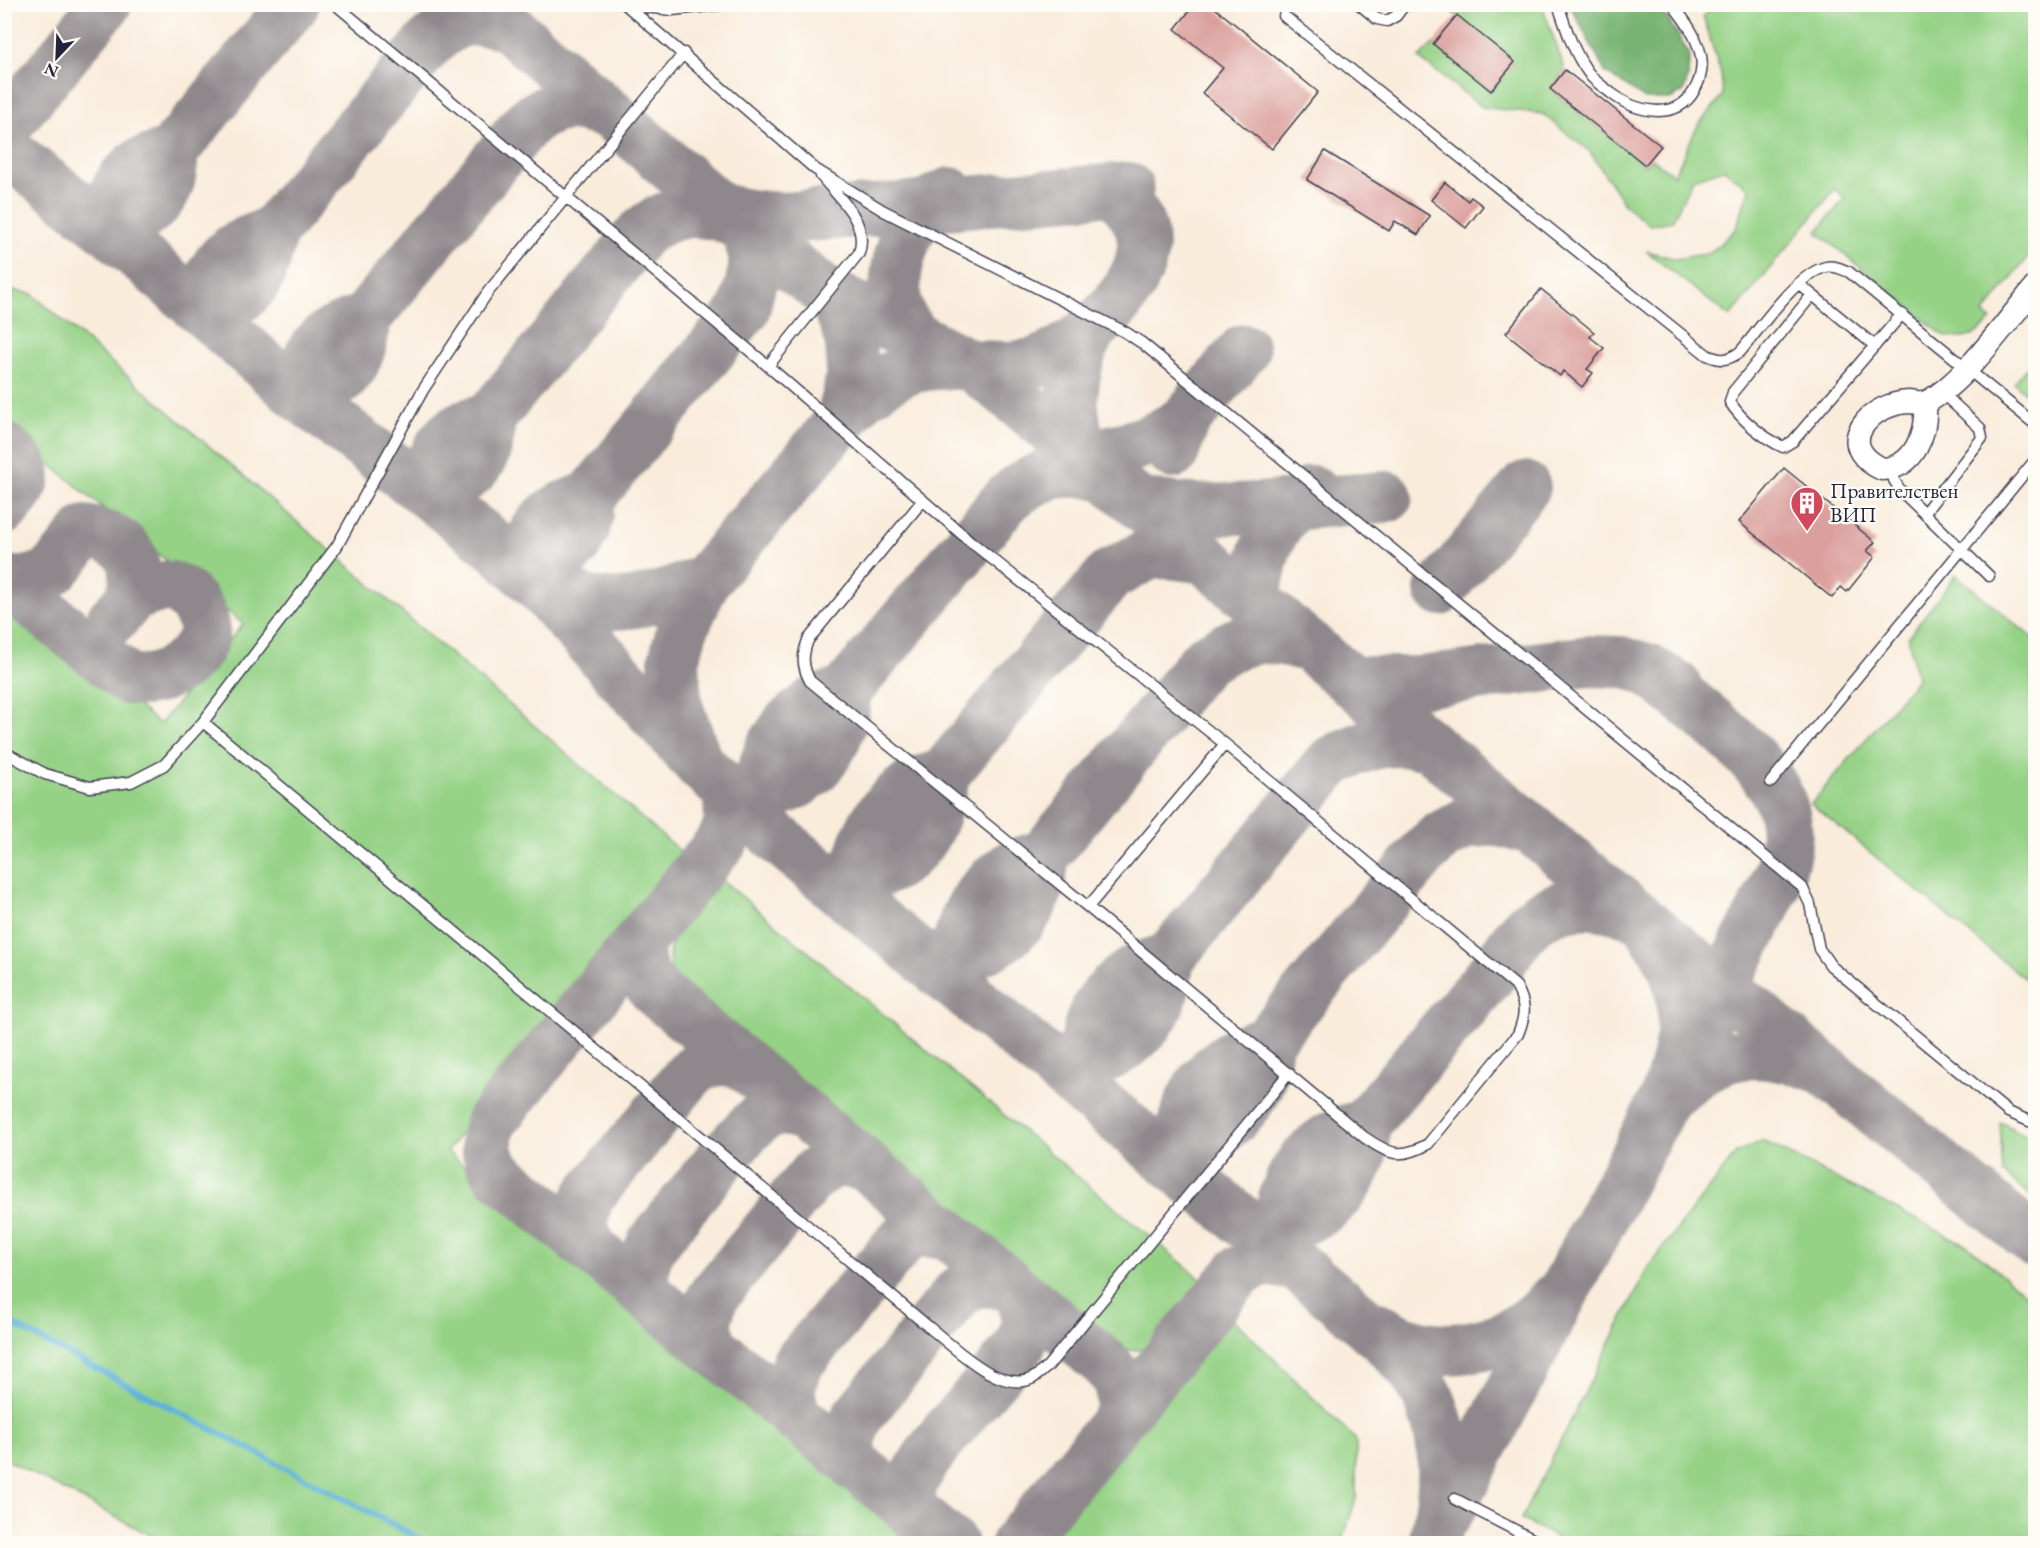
<svg xmlns="http://www.w3.org/2000/svg" width="2040" height="1548" font-family="'EB Garamond',serif">
  <style>
    .green { fill: #95d286; stroke: #5c7a60; stroke-width: 1.5 }
    .forest { fill: #78b473; stroke: #4d6b57; stroke-width: 1.5 }
    .lines { fill: none; stroke-linecap: round; stroke-linejoin: round }
    .stream { stroke: #5cb2d9; stroke-width: 6 }
    .taxiway { stroke: #8e878b; stroke-width: 52 }
    .building { fill: #dba09d }
    .service-casing { stroke: #424053; stroke-width: 13 }
    .minor-casing { stroke: #424053; stroke-width: 25 }
    .service { stroke: #fff; stroke-width: 10 }
    .minor { stroke: #fff; stroke-width: 22 }
    .labels { text-anchor: middle; stroke-width: 4.5; stroke-linejoin: round; paint-order: stroke }
    .poi-label { font-size: 21px; fill: #22223b; stroke: #fdfcf7; text-anchor: start }
  </style>
  <rect width="100%" height="100%" fill="#fdfcf7"/>
  <filter id="ink" filterUnits="userSpaceOnUse"><feTurbulence type="fractalNoise" baseFrequency=".0167" numOctaves="2"/><feDisplacementMap in="SourceGraphic" scale="12" xChannelSelector="R" yChannelSelector="G"/><feConvolveMatrix kernelMatrix="1 2 1 2 8 2 1 2 1" color-interpolation-filters="sRGB"/></filter>
  <filter id="wash" filterUnits="userSpaceOnUse"><feTurbulence type="fractalNoise" baseFrequency=".008" numOctaves="4" result="noise"/><feDisplacementMap in="SourceGraphic" scale="24" xChannelSelector="R" yChannelSelector="G"/><feGaussianBlur stdDeviation="1.35" result="paint"/><feColorMatrix in="noise" values="0 0 0 0 0 0 0 0 0 0 0 0 0 0 0 0 0 1.4 0 .05"/><feComposite in="paint" operator="in"/></filter>
  <g filter="url(#wash)">
    <rect width="100%" height="100%" fill="#f9ecdb"/>
    <!-- green -->
    <path class="green" d="M1443 5H1542L1565 70 1550 89 1645 165 1651 158 1674 175 1697 127 1723 95 1721 74 1703 16 1715 5H2035V249L1984 313 1991 320C1976 337 1965 342 1943 335L1817 232 1845 198 1835 189 1730 317 1646 251 1676 259 1710 253 1736 229 1749 189 1724 169 1693 179 1672 221 1650 225 1625 205 1590 152 1543 114 1482 107 1419 58 1433 44 1491 91 1514 62Z
      M5 289 32 294 687 857 447 1151 912 1543H165L5 1459 4 596 160 724 243 624 5 427Z
      M2035 357 2036 402H2035L2014 383Z
      M1956 575 2035 640V987L1811 804 1917 679 1908 637Z
      M722 880 1202 1280V1298L1179 1330 1155 1348 1125 1351 1095 1339 693 1004C661 966 662 948 692 910 702 898 709 887 722 880Z
      M2000 1122 2035 1140V1199L2003 1173Z
      M1763 1141 1968 1246 2035 1302V1543H1568L1521 1519 1649 1266 1736 1153Z
      M1230 1316 1356 1440V1499L1342 1543H1047Z"/>
    <!-- forest -->
    <path class="forest" d="M1570 5H1649L1668 19 1689 54 1688 78 1683 92 1670 99H1645L1605 72Z"/>
    <g class="lines">
      <!-- stream -->
      <path class="stream" d="M4 1320 430 1544"/>
      <!-- taxiway -->
      <path class="taxiway" d="M482 4 747 232 826 292 973 367 1009 394 1324 659 2036 1243
        M4 128 106 4
        M4 149 109 230 300 396 488 540 537 584 700 765 777 838 1361 1319C1374 1332 1389 1343 1401 1356 1448 1406 1450 1476 1435 1538
        M172 152C174 198 149 217 109 230L107 217 112 198 122 180 137 165 172 152 294 4
        M720 209 753 216 785 218 1128 188
        M271 233C228 245 206 265 204 312 251 303 264 277 271 233L428 44C456 18 469 16 505 24
        M828 293C859 331 856 375 841 420
        M364 320C320 332 303 351 300 396 344 387 362 365 364 320L528 122C560 99 577 103 612 115
        M1088 334C1069 376 1068 411 1083 455 1122 450 1153 443 1185 420
        M916 339C908 328 898 316 896 303 891 264 909 207 950 193
        M489 419C445 425 430 452 427 493 467 484 491 462 489 419L641 233C670 209 699 207 733 220
        M4 448C36 474 27 481 4 509
        M1173 453 1185 420 1244 350
        M589 498C546 509 528 528 524 573 566 568 589 538 589 498L744 310 754 270V254L747 232
        M1140 503C1222 519 1304 501 1387 497
        M4 580 128 679C157 685 188 668 202 642 211 622 191 591 171 587 157 585 144 592 131 597
        M5 581C51 587 59 563 86 531 111 536 134 545 135 574 135 581 134 591 131 597 126 605 118 613 112 620
        M537 584C607 614 636 608 705 580
        M1440 590 1525 487
        M1255 600C1262 549 1269 521 1313 491
        M1647 669C1679 696 1715 721 1745 751 1807 813 1791 859 1754 927 1738 957 1723 987 1707 1016
        M1351 682H1420L1590 661 1621 662 1647 669 1676 686
        M693 750 676 704 674 660 682 630 705 580 861 397C879 384 895 372 917 367 957 357 999 375 1039 362 1081 347 1142 292 1143 245 1144 222 1128 205 1114 190
        M729 793 730 823 723 840 492 1120C484 1139 485 1154 497 1172L952 1544
        M733 797C754 795 778 794 797 783 828 764 845 728 845 692
        M765 826 762 772 771 748 788 723 814 702 845 692 1007 499C1041 470 1062 469 1105 474
        M829 877C844 876 861 878 876 873 922 859 938 817 944 774
        M867 912C864 900 860 887 860 875 859 842 879 808 906 789 918 781 931 779 944 774L1110 575 1149 554 1168 553 1205 558
        M639 941C637 965 641 977 658 994L1106 1364 1121 1383 1122 1415
        M930 957C939 958 949 959 958 958 965 957 973 953 980 950 1020 935 1042 898 1043 856
        M967 995C964 983 960 970 959 958 956 921 981 885 1012 866 1021 861 1033 859 1043 856L1204 661C1246 635 1262 632 1310 647
        M1054 1062C1063 1062 1073 1063 1083 1062 1119 1059 1155 1026 1163 991 1166 980 1167 969 1169 958
        M1090 1097C1080 1041 1085 1000 1138 969 1147 964 1159 962 1169 958L1331 762C1366 743 1388 736 1428 745
        M1665 1099C1717 1051 1749 1042 1816 1066
        M1151 1143C1166 1143 1183 1145 1198 1140 1239 1126 1267 1086 1266 1042
        M1188 1178C1186 1167 1183 1153 1183 1141 1183 1092 1218 1053 1266 1042L1427 849 1442 836 1466 823 1495 820 1532 829
        M1251 1226C1268 1226 1285 1226 1301 1220 1338 1207 1368 1165 1363 1126
        M592 1249 581 1225 588 1197 689 1075C705 1060 719 1058 741 1062
        M1288 1261C1285 1249 1281 1237 1281 1225 1280 1177 1316 1133 1363 1126 1406 1074 1450 1023 1493 972 1509 952 1521 926 1544 914 1575 897 1605 904 1637 914
        M651 1298C639 1277 642 1266 652 1244 673 1219 747 1120 771 1112 784 1108 796 1112 807 1116
        M1373 1326C1384 1331 1395 1338 1406 1342 1459 1360 1519 1341 1554 1299
        M712 1348 705 1323 713 1296 814 1174 835 1161 865 1165
        M794 1416 789 1390 797 1364 904 1238 916 1232H945
        M856 1467C847 1449 850 1435 857 1417L958 1293C976 1278 991 1280 1012 1287
        M1446 1515 1665 1099C1687 1038 1694 989 1654 934
        M918 1518C916 1514 912 1510 911 1506 900 1467 998 1380 1019 1346 1029 1329 1027 1310 1020 1293
        M1016 1544 1240 1271 1264 1260 1292 1265"/>
    </g>
    <g id="blocks">
      <!-- building -->
      <path class="building" d="M1195 4H1210L1318 92 1272 149 1202 93 1223 68 1175 29Z
        M1457 15 1515 62 1491 91 1433 44Z
        M1565 70 1661 146 1645 165 1550 89Z
        M1325 151 1430 216 1418 235 1395 221 1389 231 1307 180Z
        M1445 182 1468 201 1471 197 1483 206 1466 228 1431 200Z
        M1541 289 1594 332 1590 337 1604 348 1587 369 1593 373 1582 387 1563 371 1560 376 1506 333Z
        M1784 468 1875 542 1867 551 1875 557 1847 592 1841 587 1832 598 1739 522Z"/>
    </g>
  </g>
  <g filter="url(#ink)">
    <use href="#blocks" fill-opacity="0" stroke="#424053" stroke-width="1.5"/>
    <g class="lines">
      <defs>
        <path id="service" d="M335 4 768 366 971 542 1225 744 1516 986C1526 1004 1526 1014 1518 1034L1428 1144C1400 1160 1389 1154 1364 1137L1088 907 810 681C802 666 802 656 808 640L923 500
          M1359 4 1377 19 1387 21 1396 16 1405 4
          M1558 4C1566 29 1574 54 1590 75 1595 82 1604 87 1611 93 1635 112 1676 122 1694 91 1700 81 1703 68 1701 56 1697 36 1684 19 1672 4
          M626 5 815 169 884 211 1125 332 1142 343 1802 887 1810 904 1819 949 1831 966 2008 1112 2036 1124
          M626 5 672 10 727 4
          M1284 16 1707 355C1721 361 1727 361 1740 352 1759 330 1797 273 1826 267 1834 265 1841 269 1849 272L2036 425
          M1799 284 1875 346
          M1812 295 1733 392 1730 402C1741 420 1764 438 1783 447L1793 441 1902 314
          M768 366 859 253C869 222 839 198 821 176
          M1892 469 1894 480 1900 490 1989 576
          M1925 512 1982 438 1980 428 1940 391
          M203 722 930 1328C953 1346 1001 1395 1033 1378 1038 1375 1043 1370 1048 1366L1289 1073
          M4 752 45 774 90 787 131 782 164 765 203 722 337 546 423 390 488 292 684 53
          M1771 782 2036 459
          M1088 907 1225 744
          M1455 1499 1542 1544"/>
        <path id="minor" d="M1925 404C1927 433 1915 468 1882 469 1865 461 1850 446 1862 427 1872 411 1891 403 1909 402 1914 402 1922 405 1927 402 1964 382 2008 320 2036 286"/>
      </defs>
      <!-- service casing -->
      <use href="#service" class="service-casing"/>
      <!-- minor casing -->
      <use href="#minor" class="minor-casing"/>
      <!-- service -->
      <use href="#service" class="service"/>
      <!-- minor -->
      <use href="#minor" class="minor"/>
    </g>
  </g>
  <!-- icons -->
  <defs>
    <symbol id="building-pin" viewBox="-11 -11 22 30"><path d="M0 17L-7.5 6A9.5 9.5 0 1 1 7.5 6Z" fill="#d1495b" stroke="#fdfcf7"/><path d="M-4-6H4V6H1V3H-1V6H-4ZM-2.5-4.3h1.7v1.8h-1.7ZM.8-4.3h1.7v1.8H.8ZM-2.5-1h1.7V.8h-1.7ZM.8-1h1.7V.8H.8Z" fill="#fff"/></symbol>
  </defs>
  <g fill-rule="evenodd">
    <use href="#building-pin" x="1788" y="484" width="38" height="52"/>
  </g>
  <g class="labels">
    <!-- poi labels -->
    <g class="poi-label">
      <text x="1830" y="498">Правителствен<tspan x="1830" dy="24">ВИП</tspan></text>
    </g>
  </g>
  <!-- margin -->
  <rect width="2040" height="1548" fill="none" stroke="#fdfcf7" stroke-width="24"/>
  <!-- north arrow -->
  <g transform="translate(57 57) rotate(203)" stroke="#fdfcf7" stroke-width="4.5" paint-order="stroke">
  <path d="M0-4.5L10 22L0 15L-10 22Z" fill="#22223b"/>
  <text y="-9" font-size="16" font-weight="bold" text-anchor="middle" fill="#22223b">N</text>
  </g>
</svg>
